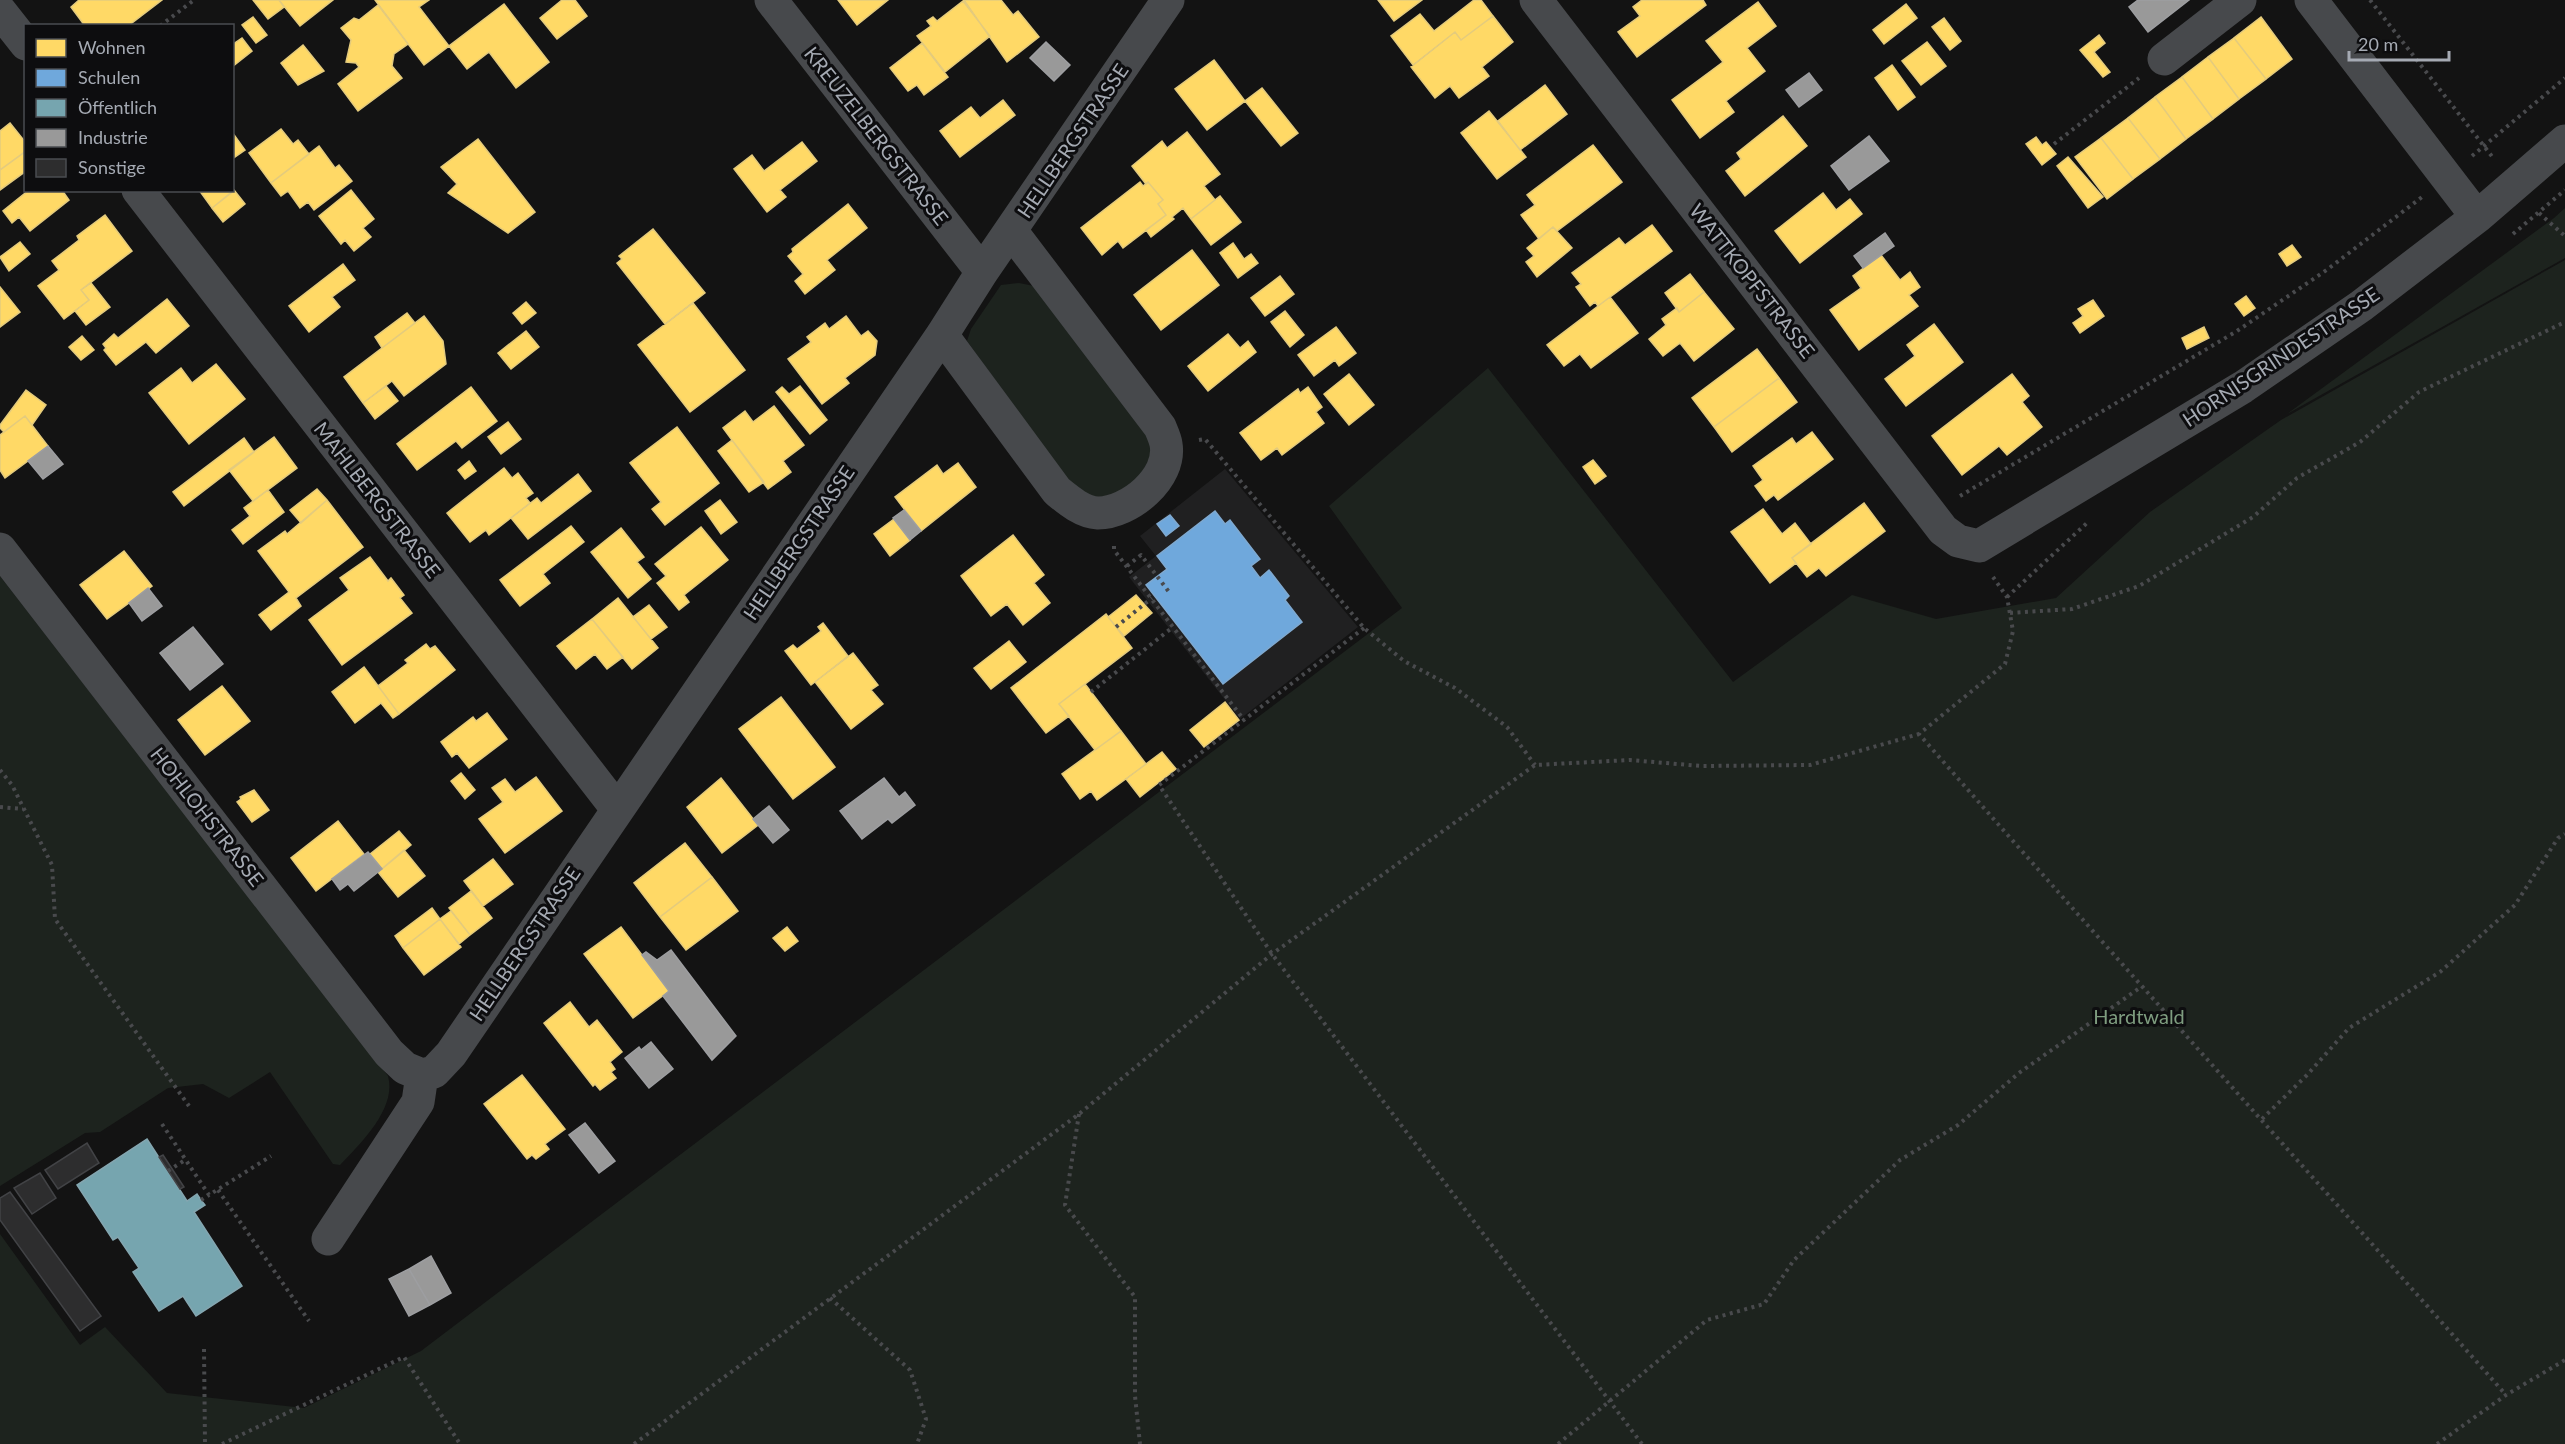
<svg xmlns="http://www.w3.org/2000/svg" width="2565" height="1444" font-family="Lato,sans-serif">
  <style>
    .built { fill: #202021 }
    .green { fill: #1d231e }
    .homes { fill: #ffd966; stroke: #e4cb7d; stroke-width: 1.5 }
    .schools { fill: #6fa8dc; stroke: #7fa9d0; stroke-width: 1.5 }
    .public { fill: #76a5af; stroke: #84a6b0; stroke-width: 1.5 }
    .industry { fill: #999; stroke: #9d9ea1; stroke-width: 1.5 }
    .building { fill: #2d2d2e; stroke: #424346; stroke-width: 1.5 }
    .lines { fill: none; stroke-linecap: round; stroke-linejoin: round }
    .path { stroke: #494a4d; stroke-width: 4; stroke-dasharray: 3 4.5; stroke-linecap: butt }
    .minor { stroke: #47494c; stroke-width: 33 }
    .labels { text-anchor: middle; stroke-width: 6; stroke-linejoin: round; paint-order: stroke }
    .street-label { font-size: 20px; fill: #a5aab3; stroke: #0d0d0f }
    .park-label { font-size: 20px; fill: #7e9c7f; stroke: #0d0d0f }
  </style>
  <rect width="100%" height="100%" fill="#131313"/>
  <!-- built -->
  <path class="built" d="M1225 469 1358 627 1240 719 1129 577 1156 556 1140 536Z"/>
  <!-- green -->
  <path class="green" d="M2565 208V258L2287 414 2554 218Z
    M2565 260V1444H0V1234L80 1345 105 1327 167 1393 304 1408 421 1351 1402 608 1329 506 1488 368 1733 682 1852 595 1936 619 2056 598 2150 512 2281 420Z
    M1019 283 1039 287 1155 446 1136 486C1111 495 1097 504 1073 488L967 341 971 329 1001 285Z
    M0 576 388 1076C397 1108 361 1143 340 1165L333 1164 270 1072 229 1098 203 1084 168 1088 100 1132 85 1133 0 1186Z"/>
  <!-- homes -->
  <path class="homes" d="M79 0H162L128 26H85L71 7Z
    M253 0H279L284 7 268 19Z
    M279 0H333L300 26Z
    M375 0H429L419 7 449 46 424 65Z
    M562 0H575L587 16 557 39 540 18Z
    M838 0H888L857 25Z
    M964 0H1001L1013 15 1018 11 1039 37 1007 62Z
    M1378 0H1422L1394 21Z
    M1474 0H1481L1493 16 1461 40 1455 32 1413 65 1391 36 1420 14 1434 31Z
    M1642 0H1703L1706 5 1637 57 1618 32 1640 16 1633 7Z
    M963 1 990 36 945 72 917 36 931 26 927 21 933 17 937 21Z
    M1758 2 1776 26 1747 48 1765 71 1726 101 1734 112 1700 138 1672 100 1723 62 1706 41Z
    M504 4 549 62 516 88 489 52 467 69 449 46Z
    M1906 4 1917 18 1884 44 1873 30Z
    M378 5 408 44 394 54 392 66 402 78 358 111 338 84 359 67 356 63 346 62 351 40 341 28 354 18 359 20Z
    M1493 16 1513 42 1482 67 1489 76 1459 98 1450 86 1435 98 1411 67 1455 32 1461 40Z
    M253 17 267 35 256 43 242 25Z
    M2261 17 2292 59 2266 79 2234 38Z
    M1944 18 1961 41 1950 50 1932 27Z
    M2099 35 2105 43 2094 52 2110 72 2103 77 2080 50Z
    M242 38 252 51 232 67V45Z
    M2234 38 2266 79 2239 99 2208 57Z
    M1927 42 1946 66 1921 85 1902 61Z
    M922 43 948 77 924 95 917 85 908 91 890 68Z
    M303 45 324 71 298 85 281 63Z
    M2208 57 2239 99 2213 119 2182 77Z
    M1214 60 1245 101 1207 130 1175 89Z
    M1892 65 1915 97 1898 110 1875 78Z
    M2182 77 2213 119 2186 139 2155 97Z
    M1545 85 1567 114 1520 150 1498 121Z
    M1262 88 1298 133 1281 146 1245 101Z
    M2155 97 2186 139 2160 159 2128 118Z
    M1003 100 1015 115 960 157 940 131 971 107 980 118Z
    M1489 111 1526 157 1497 179 1461 133Z
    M1783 116 1807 146 1745 196 1726 171 1741 159 1737 153Z
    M2128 118 2160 159 2133 179 2101 138Z
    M10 123 26 143V151L0 170V131Z
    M281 129 293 144 298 140 309 154 271 183 249 153Z
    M232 132 245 150 232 159Z
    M1187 132 1220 174 1204 186 1215 200 1191 219 1183 208 1172 217 1174 219 1151 237 1146 230 1166 215 1158 204 1163 200 1148 182 1146 184 1132 166 1162 141 1167 148Z
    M2036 137 2042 145 2046 142 2056 154 2042 165 2026 144Z
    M2101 138 2133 179 2107 199 2075 157Z
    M478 139 535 212 508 233 448 193 457 184 441 167Z
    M802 142 817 161 780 190 786 197 767 212 734 169 752 155 764 171Z
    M1593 145 1622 182 1557 231 1553 227 1539 239 1521 215 1535 205 1527 195Z
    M319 146 335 168 339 165 352 181 314 210 308 202 300 208 288 191 281 196 271 183Z
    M26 151V171L0 190V170Z
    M2068 157 2103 197 2088 208 2057 166Z
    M1140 182 1143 186 1148 182 1163 200 1158 204 1166 215 1123 248 1118 241 1102 255 1081 228Z
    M29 190H62L69 200 30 231 19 217 12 223 3 211Z
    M199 190H229L231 193 212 208Z
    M234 190 245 204 223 222 212 208Z
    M351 190 374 219 363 228 371 237 354 251 345 240 341 244 319 216Z
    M1823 193 1836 210 1850 199 1862 214 1800 263 1775 231Z
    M1220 196 1241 222 1211 245 1191 219Z
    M848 204 867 228 827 260 835 270 805 294 795 281 803 274 788 256 793 252 792 249Z
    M105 215 132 251 81 290 89 300 64 319 38 286 59 270 52 261 79 240 77 236Z
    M1652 225 1672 251 1598 306 1595 302 1590 306 1576 287 1581 284 1572 273 1619 238 1625 245Z
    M1553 227 1572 248 1537 277 1526 262 1534 256 1527 248Z
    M653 229 705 293 665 324 617 263 622 259 619 256Z
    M20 242 30 254 9 271 0 257Z
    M1233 243 1244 259 1251 254 1258 263 1238 278 1220 253Z
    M2292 245 2301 257 2287 266 2279 254Z
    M1192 250 1219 285 1161 330 1134 295Z
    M1881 255 1900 280 1910 272 1920 287 1909 295 1918 306 1859 350 1830 310 1861 288 1853 276Z
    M343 264 355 280 332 297 340 307 309 332 289 306Z
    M1690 274 1704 292 1679 312 1665 293Z
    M1280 276 1294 294 1265 316 1251 298Z
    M91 283 110 307 86 325 75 311 89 300 81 290Z
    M0 287 20 312 0 327Z
    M1704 292 1734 329 1694 361 1680 343 1663 356 1649 339 1666 325 1662 319 1677 308 1679 312Z
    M2246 296 2255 308 2244 316 2235 304Z
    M1610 297 1638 333 1591 368 1580 354 1564 366 1547 345Z
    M167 299 189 326 156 353 146 342 116 365 104 350 106 348 103 344 114 334 118 338Z
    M2093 300 2104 316 2080 333 2073 323 2083 316 2078 309Z
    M526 302 536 313 522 324 513 313Z
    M693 303 745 370 690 412 638 345Z
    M1285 311 1304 335 1290 347 1271 322Z
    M407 313 415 323 382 348 375 337Z
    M424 316 443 341 446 364 404 396 392 381 363 403 344 377Z
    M846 316 861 336 868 331 877 341 875 355 845 378 849 383 822 404 788 359 811 342 807 337 825 323 829 329Z
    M1934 324 1963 362 1906 406 1885 379 1915 356 1907 345Z
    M1336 327 1356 353 1339 366 1335 360 1314 376 1298 355Z
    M2204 327 2209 338 2187 349 2182 338Z
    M526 331 539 347 511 369 498 353Z
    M1228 334 1240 348 1248 341 1256 352 1208 391 1188 366Z
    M82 336 94 350 81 360 69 347Z
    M1757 349 1779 378 1714 427 1692 398Z
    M216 364 245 399 189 444 149 393 181 368 192 383Z
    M1349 374 1374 405 1349 425 1324 394Z
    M2012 374 2029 396 2022 402 2042 427 2007 455 1999 446 1962 475 1932 436Z
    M1779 378 1797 402 1732 452 1714 427Z
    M386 386 398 401 375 419 363 403Z
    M800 386 827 420 810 434 776 392 782 387 789 394Z
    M471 387 497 421 462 448 456 441 417 470 397 444Z
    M1308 387 1322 407 1316 412 1324 423 1282 455 1277 448 1261 460 1240 433 1298 389 1300 393Z
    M26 390 46 405 32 425 25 416 4 432 0 428V425Z
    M774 406 804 445 783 461 791 472 768 489 723 428 745 411 753 422Z
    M25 416 48 446 5 478 0 470V435Z
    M508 422 521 439 501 454 488 437Z
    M677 427 719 483 665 525 652 509 661 502 630 463Z
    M1812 432 1833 459 1778 500 1774 495 1766 501 1755 486 1763 480 1753 466 1792 438 1796 444Z
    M274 437 297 468 253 501 229 470Z
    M244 438 254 452 184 506 173 492Z
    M732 440 764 482 749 492 718 451Z
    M1593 460 1606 476 1595 484 1583 467Z
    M469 461 476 471 465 479 458 470Z
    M958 463 976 487 921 531 895 497 937 465 943 474Z
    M504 468 512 478 518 473 533 493 526 498 530 503 489 535 486 530 470 542 447 513Z
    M578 474 591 491 528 539 511 518 537 498 541 503Z
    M317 489 327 500 301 523 290 510Z
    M268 490 284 512 243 544 232 530 250 516 244 508Z
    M327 500 363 547 296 598 301 606 271 630 259 615 289 592 258 551 285 531 287 534Z
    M720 500 737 522 721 534 705 511Z
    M1864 503 1885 531 1826 576 1819 568 1807 577 1792 558Z
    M1763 509 1782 534 1795 523 1811 544 1792 558 1796 563 1770 583 1731 532Z
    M894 519 910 540 890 556 874 534Z
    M571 526 584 542 543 574 550 583 520 606 500 580Z
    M701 527 728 560 684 595 689 602 679 610 657 583 666 576 655 564Z
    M621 528 644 557 637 562 651 579 628 598 591 552Z
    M1013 535 1044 575 1034 583 1050 603 1023 625 1007 604 991 616 961 576Z
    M124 551 152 586 107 619 80 585Z
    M370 557 388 581 391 578 404 595 400 598 412 613 342 665 309 620 349 590 340 578Z
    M1136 595 1152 613 1124 636 1108 617Z
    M618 598 658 648 632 669 592 619Z
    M649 605 667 627 651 639 633 617Z
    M1106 614 1132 648 1059 704 1069 716 1046 733 1011 688Z
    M592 619 623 657 607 669 595 654 576 669 557 646Z
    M823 623 848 656 811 685 785 651 793 645 797 649 821 631 818 627Z
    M1009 641 1026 662 991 689 974 668Z
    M426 644 430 649 435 646 455 670 399 714 378 686 408 663 405 660Z
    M853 653 878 685 871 690 883 704 851 729 815 682Z
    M364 667 399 714 393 718 381 703 355 723 332 692Z
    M1085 684 1121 731 1095 750 1059 704Z
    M222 686 250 721 205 755 178 720Z
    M781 697 835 767 793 799 739 729Z
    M1225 702 1239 720 1204 747 1190 730Z
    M487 713 507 739 469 768 457 753 452 757 441 742 473 717 476 721Z
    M1121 731 1146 764 1097 800 1091 791 1080 799 1062 774Z
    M1162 752 1176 769 1140 797 1126 779Z
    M461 773 475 790 465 799 451 781Z
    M536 777 562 811 505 853 479 819 503 802 492 788 505 779 515 792Z
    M721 778 758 825 722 853 687 807Z
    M254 790 269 810 252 822 237 802 241 799 240 797Z
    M338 821 364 854 316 891 291 858Z
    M399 831 411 845 382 869 370 854Z
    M685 843 712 877 660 917 634 883Z
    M404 850 425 876 398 897 378 872Z
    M493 859 513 884 483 906 464 881Z
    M712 877 738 911 686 950 660 917Z
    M471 891 492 918 470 935 449 908Z
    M432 908 440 919 403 948 395 936Z
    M451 911 470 935 459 944 440 919Z
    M440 919 461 947 424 975 403 948Z
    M621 927 669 991 633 1018 584 954Z
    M787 927 798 941 785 951 773 938Z
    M570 1002 589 1027 597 1020 622 1052 610 1062 615 1069 611 1072 616 1078 600 1090 595 1084 593 1086 544 1023Z
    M522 1075 565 1129 545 1144 549 1149 536 1159 532 1155 527 1159 484 1104Z"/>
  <!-- schools -->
  <path class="schools" d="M1215 511 1225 524 1230 520 1260 559 1251 566 1260 578 1269 570 1289 596 1285 600 1302 622 1223 684 1146 585 1167 569 1157 556Z
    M1170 515 1179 526 1166 536 1157 524Z"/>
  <!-- public -->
  <path class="public" d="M147 1139 187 1201 197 1194 201 1200 205 1205 194 1212 242 1286 196 1316 183 1296 159 1311 133 1272 139 1268 118 1237 113 1240 77 1185Z"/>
  <!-- industry -->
  <path class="industry" d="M2138 0H2189L2148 32 2129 7Z
    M1046 42 1070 65 1054 81 1030 58Z
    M1809 73 1822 90 1799 107 1786 90Z
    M1869 136 1889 161 1849 190 1831 166Z
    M1885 233 1894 246 1863 268 1854 256Z
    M48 446 63 464 43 479 28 461Z
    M904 510 921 531 910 540 893 518Z
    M148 588 162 606 142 621 129 603Z
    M193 627 223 664 190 690 160 653Z
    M884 778 899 797 905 792 915 805 892 823 888 819 862 839 840 811Z
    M769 806 789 830 773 843 753 819Z
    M368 852 382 869 354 891 348 884 340 890 332 879Z
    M671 950 736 1036 712 1060 663 996 669 991 642 955 646 952 657 960Z
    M651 1042 673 1069 649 1088 625 1058 639 1047 641 1050Z
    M585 1123 615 1161 599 1173 569 1135Z
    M431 1256 451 1293 430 1305 409 1269Z
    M409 1269 430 1305 409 1316 389 1279Z"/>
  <!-- building -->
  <path class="building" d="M87 1143 99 1163 58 1189 45 1170Z
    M163 1155 184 1187 180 1189 159 1157Z
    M40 1173 56 1198 32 1214 14 1188Z
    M10 1192 101 1316 80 1331 0 1220V1198Z"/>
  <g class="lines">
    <!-- path -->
    <path class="path" d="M2370 0 2494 159
      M160 26 194 0
      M2054 144 2139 78
      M2472 156 2565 78
      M2539 213 2565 236
      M2513 234 2565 190
      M1199 440 1205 439 1364 628 1404 661 1455 688 1507 727 1535 765
      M1960 496 2237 331 2328 269 2422 197
      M1114 546V550L1244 720
      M1127 566 1141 555 1169 592
      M1993 577 2007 597 2013 631 2005 664 1919 734C2113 956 2311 1174 2506 1395
      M2007 597 2088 522
      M2010 613 2072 609 2139 586 2253 517 2297 478 2360 442 2419 392 2565 322
      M1116 627 1152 598
      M1364 628 1159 785 1272 954 1642 1444
      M1091 692 1173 627
      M0 770 12 785 52 865 55 919 189 1106
      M0 807 23 809
      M1079 1114 1065 1205 1135 1297V1396L1140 1444
      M2262 1119 2307 1075 2349 1028 2440 972 2515 905 2558 838 2565 834
      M162 1124 209 1195 271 1156
      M168 1171 185 1160
      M218 1190 309 1321
      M201 1200 209 1195
      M830 1298 910 1370 926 1419 917 1444
      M204 1349 205 1444
      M222 1444 404 1357 460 1444
      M634 1444 1079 1114 1272 954 1535 765 1630 760 1702 766 1810 765 1919 734
      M1558 1444 1707 1320 1764 1304 1794 1260 1900 1160 1958 1125 2019 1073 2141 987
      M2437 1444 2506 1395 2565 1360"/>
    <!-- minor -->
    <path class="minor" d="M771 0 982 272
      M1536 0 1943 530 1958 541 1979 546
      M2311 0 2477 217
      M0 11 26 44
      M2164 59 2240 0
      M138 190 617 809
      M942 335 1057 491C1068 500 1082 512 1098 513 1129 513 1172 478 1166 444 1165 438 1162 432 1160 427L1012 232
      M1979 546 2243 387 2361 306 2477 217 2565 141
      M0 549 389 1053 405 1068 422 1075
      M422 1075 434 1072 451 1054 942 335 982 272 1168 0
      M328 1239 418 1102 422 1075"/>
  </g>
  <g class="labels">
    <!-- street labels -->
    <g class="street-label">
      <text transform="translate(876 136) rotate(52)" y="7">KREUZELBERGSTRASSE</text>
      <text transform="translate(1073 141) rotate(-56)" y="7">HELLBERGSTRASSE</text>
      <text transform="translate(1752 281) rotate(52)" y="7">WATTKOPFSTRASSE</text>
      <text transform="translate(2281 357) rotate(-34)" y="7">HORNISGRINDESTRASSE</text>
      <text transform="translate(377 500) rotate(52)" y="7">MAHLBERGSTRASSE</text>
      <text transform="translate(799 543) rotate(-56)" y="7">HELLBERGSTRASSE</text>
      <text transform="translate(207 817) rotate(52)" y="7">HOHLOHSTRASSE</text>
      <text transform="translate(525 944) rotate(-56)" y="7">HELLBERGSTRASSE</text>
    </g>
    <!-- park labels -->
    <g class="park-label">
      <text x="2139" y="1024">Hardtwald</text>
    </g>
  </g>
  <!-- legend -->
  <rect x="24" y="24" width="210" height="168" fill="#0d0d0f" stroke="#4a4c51" stroke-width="1.5"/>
  <rect x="36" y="39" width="30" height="18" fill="#ffd966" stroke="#4a4c51" stroke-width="1.5"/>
  <text x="78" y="54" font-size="18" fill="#a5aab3">Wohnen</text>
  <rect x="36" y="69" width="30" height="18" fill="#6fa8dc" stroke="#4a4c51" stroke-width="1.5"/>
  <text x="78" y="84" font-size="18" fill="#a5aab3">Schulen</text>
  <rect x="36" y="99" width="30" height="18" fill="#76a5af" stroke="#4a4c51" stroke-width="1.5"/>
  <text x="78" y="114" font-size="18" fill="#a5aab3">Öffentlich</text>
  <rect x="36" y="129" width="30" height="18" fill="#999999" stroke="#4a4c51" stroke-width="1.5"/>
  <text x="78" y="144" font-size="18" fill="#a5aab3">Industrie</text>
  <rect x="36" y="159" width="30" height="18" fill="#2d2d2e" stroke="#4a4c51" stroke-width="1.5"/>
  <text x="78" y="174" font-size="18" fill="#a5aab3">Sonstige</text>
  <!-- scale -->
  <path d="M2349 51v9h100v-9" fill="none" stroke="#a5aab3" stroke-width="3"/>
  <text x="2358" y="51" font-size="18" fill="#a5aab3" stroke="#0d0d0f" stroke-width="4.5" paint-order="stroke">20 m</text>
</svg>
